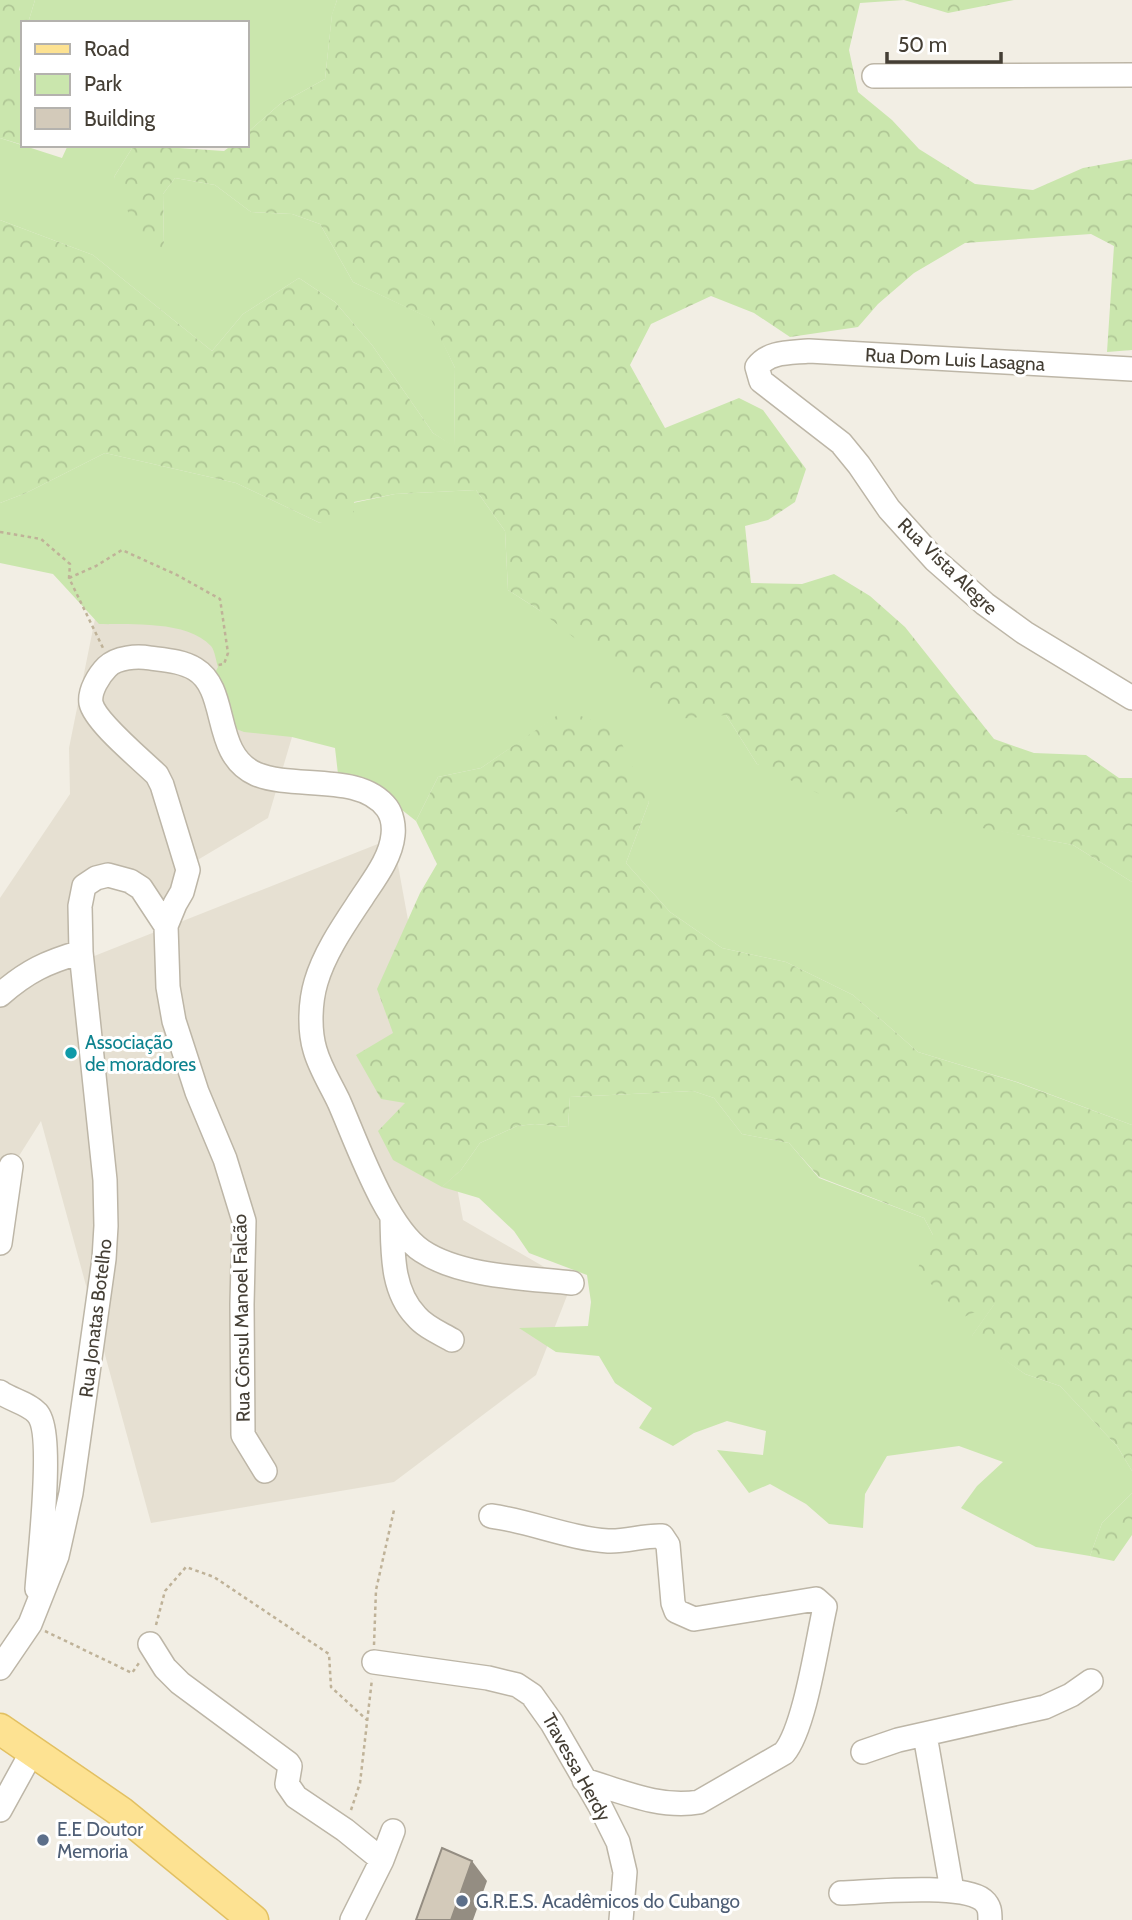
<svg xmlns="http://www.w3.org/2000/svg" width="1132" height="1920" font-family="Cabin,sans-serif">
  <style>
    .residential { fill: #e6e0d2 }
    .green { fill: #cae6ad }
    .forest { fill: url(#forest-crowns) }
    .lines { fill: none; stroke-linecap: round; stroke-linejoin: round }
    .minor-casing { stroke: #bdb6a7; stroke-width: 26 }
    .major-casing { stroke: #e2c062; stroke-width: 33 }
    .path { stroke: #bfb298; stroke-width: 2.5; stroke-dasharray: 3.5 3.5; stroke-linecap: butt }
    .minor { stroke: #fff; stroke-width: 23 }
    .major { stroke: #fde292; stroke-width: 30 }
    .shaded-wall { fill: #948d82 }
    .building { fill: #d3caba; stroke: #948d82; stroke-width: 2 }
    .culture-dot { fill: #0f9aa8; stroke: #fff; stroke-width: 2.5 }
    .service-dot { fill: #5c6f8a; stroke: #fff; stroke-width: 2.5 }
    .labels { text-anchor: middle; stroke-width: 6; stroke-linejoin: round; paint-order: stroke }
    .street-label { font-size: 19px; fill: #443e34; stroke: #fff }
    .culture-label { font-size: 19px; fill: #0d838f; stroke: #fff; text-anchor: start }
    .service-label { font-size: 19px; fill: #4e5e75; stroke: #fff; text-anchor: start }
  </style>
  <defs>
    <pattern id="forest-crowns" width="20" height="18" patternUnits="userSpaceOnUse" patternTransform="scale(1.75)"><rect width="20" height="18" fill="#cae6ad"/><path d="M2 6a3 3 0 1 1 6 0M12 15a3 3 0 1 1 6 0" fill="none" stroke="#afc695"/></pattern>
  </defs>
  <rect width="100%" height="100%" fill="#f2eee4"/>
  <!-- residential -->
  <path class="residential" d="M99 599 247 646 292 737 268 818 184 868 160 918 124 866 82 896 69 966 393 838 463 1220 572 1283 536 1375 394 1482 151 1523 41 1121 0 1186V898L70 794 69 748Z"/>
  <!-- green -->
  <path class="green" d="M35 0H337L332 15 325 79 280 104 247 133V23H28Z
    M0 138 62 158 68 145H134L114 177 164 248 163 194 175 178 215 185 251 212 292 214 320 224 353 282 432 319 455 368 454 447 433 433 372 345 335 302 299 278 243 314 212 351 93 255 0 220Z
    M105 453 236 483 320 523 353 503 395 494 476 490 505 531 508 590 539 610 726 715 757 764 965 824 1073 845 1132 882V1125L1017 1082 918 1052 853 995 786 962 722 948 670 912 626 863 649 802 565 711 481 768 438 777 416 821 378 791 338 774 335 748 292 737 244 732 226 725 209 684 218 667C216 661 215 651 211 646 187 620 131 625 99 624L53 574 0 563V503L26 493Z
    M693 1091 714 1098 742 1134 789 1143 819 1178 924 1218 933 1235 996 1302 972 1336 1025 1374 1060 1386 1117 1446 1132 1471V1493L1102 1523 1090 1556 1036 1547 961 1508 977 1486 1003 1462 959 1446 887 1456 865 1494 863 1528 829 1524 806 1504 770 1484 749 1493 717 1450 763 1455 766 1431 727 1421 694 1433 673 1446 639 1428 652 1408 615 1383 599 1356 556 1352 519 1328 588 1326 591 1302 587 1275 529 1253 514 1231 479 1198 442 1187 461 1170 480 1143 517 1126 535 1124 568 1127 570 1097Z"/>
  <!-- forest -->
  <path class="forest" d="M0 0H35L28 23H23V53L19 70 23 73V145L0 138Z
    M337 0H1014L948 13 904 0 860 3 849 50 858 92 892 120 919 149 975 184 1033 190 1083 168 1132 159V350L1107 352 1114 246 1091 234 965 243 914 273 878 304 858 327 790 337 754 313 711 296 651 324 630 365 665 428 739 398 763 410 806 469 795 502 768 520 745 526 751 583 802 584 834 574 870 596 905 627 994 739 1034 753 1086 755 1119 778H1132V882L1073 845 832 800 757 764 726 715 677 719 539 610 508 590 505 531 476 490 395 494 354 502V512L320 523 236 483 105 453 26 493 0 503V220L93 255 212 351 243 314 299 278 335 302 372 345 433 433 454 446 455 368 431 319 353 282 320 224 292 214 251 212 215 185 175 178 163 194 164 248 145 254 114 177 134 145 224 151 232 145H247V133L280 104 325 79 332 14Z
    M565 710 615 729 649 802 626 863 670 912 722 948 786 962 853 995 918 1052 1016 1082 1132 1125V1471L1117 1446 1060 1386 1025 1374 971 1337 995 1303 964 1317 917 1270 933 1235 924 1218 819 1177 789 1143 742 1134 714 1098 693 1091 570 1097 568 1127 535 1124 517 1126 480 1143 461 1170 442 1187 393 1160 378 1131 405 1103 381 1099 356 1055 393 1033 377 989 420 893 437 864 416 821 438 777 481 768Z
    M1132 1493V1535L1114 1561 1090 1556 1102 1523Z"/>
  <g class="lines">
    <defs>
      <path id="minor" d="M874 76 1132 75
        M1132 369 809 351C790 353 769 351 757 367L761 381 841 443 859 465 889 509 935 560 985 604 1025 633 1132 698
        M166 926 175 904 182 892 188 870 162 785 157 775C142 760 95 722 91 703 89 691 99 675 107 667 117 657 137 656 150 658 165 660 182 661 195 669 230 690 211 754 256 774 294 790 360 772 387 808 392 815 394 826 393 835 391 857 375 878 363 896 346 922 325 951 316 982 310 1002 309 1030 315 1050 320 1068 331 1085 339 1102 357 1143 386 1227 422 1251 461 1277 527 1278 572 1283
        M0 995C27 971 47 962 81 952
        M392 1218C393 1251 391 1290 416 1316 425 1327 440 1333 452 1340
        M0 1243 11 1166
        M0 1392C11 1400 28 1403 37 1413 55 1432 39 1558 37 1589
        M491 1516C529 1521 571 1539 608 1541 626 1542 644 1535 662 1536L668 1545 673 1603 676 1611 694 1619 816 1599 825 1607C817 1642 805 1728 784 1753L699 1802C660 1809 621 1791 584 1780
        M150 1644 165 1668 180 1683 288 1763 290 1766 287 1784 296 1797 345 1830 382 1860
        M374 1662 488 1678 517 1685 532 1695 552 1723 600 1806 618 1842 625 1872 621 1920
        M0 1668 30 1624 57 1556 71 1493 104 1259 106 1226 105 1180 81 952 80 906 84 886 96 878 108 875 130 881 141 888 166 926 168 987 174 1021 197 1092 225 1159 244 1221 242 1304 243 1435 265 1471
        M925 1735 952 1890
        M863 1752 898 1740 1045 1707 1071 1695 1091 1681
        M0 1810 33 1750
        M841 1893C871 1892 961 1883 983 1900 990 1906 990 1912 990 1920
        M352 1920 382 1860 393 1831"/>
      <path id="major" d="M0 1729 121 1812 253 1920"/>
    </defs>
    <!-- minor casing -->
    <use href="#minor" class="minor-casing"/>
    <!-- major casing -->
    <use href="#major" class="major-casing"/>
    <!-- path -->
    <path class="path" d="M0 532 41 539 70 564 69 578 103 648
      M69 578 96 566 122 550 177 575 220 599 228 653 224 664 218 665
      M156 1625 165 1591 186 1567 214 1577 329 1654 331 1687 367 1720
      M45 1631 132 1673 139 1663
      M374 1645 376 1590 394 1510
      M351 1810 360 1783 372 1679"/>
    <!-- minor -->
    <use href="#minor" class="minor"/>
    <!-- major -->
    <use href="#major" class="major"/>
  </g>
  <!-- shaded-wall -->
  <path class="shaded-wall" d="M472 1861 487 1881 473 1920H451Z"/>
  <!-- building -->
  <path class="building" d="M442 1848 472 1861 451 1920H416Z"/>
  <!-- markers -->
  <circle class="culture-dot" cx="71" cy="1053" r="7"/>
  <g class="service-dot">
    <circle cx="43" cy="1840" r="7"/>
    <circle cx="462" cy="1901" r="7"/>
  </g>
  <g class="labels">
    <!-- street labels -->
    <g class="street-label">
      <text transform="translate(955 359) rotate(3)" y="7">Rua Dom Luis Lasagna</text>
      <text transform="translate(948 566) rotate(44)" y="7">Rua Vista Alegre</text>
      <text transform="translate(95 1318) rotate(-83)" y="7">Rua Jonatas Botelho</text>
      <text transform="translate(241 1318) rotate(-91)" y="7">Rua Cônsul Manoel Falcão</text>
      <text transform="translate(577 1767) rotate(61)" y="7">Travessa Herdy</text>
    </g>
    <!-- culture labels -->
    <g class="culture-label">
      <text x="85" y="1049">Associação<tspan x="85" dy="22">de moradores</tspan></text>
    </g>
    <!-- service labels -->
    <g class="service-label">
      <text x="57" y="1836">E.E Doutor<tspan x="57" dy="22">Memoria</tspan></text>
      <text x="476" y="1908">G.R.E.S. Acadêmicos do Cubango</text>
    </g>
  </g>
  <!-- legend -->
  <rect x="21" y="21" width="228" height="126" fill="#ffffff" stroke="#b4b2ae" stroke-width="2"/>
  <rect x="35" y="44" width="35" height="10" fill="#fde292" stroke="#b4b2ae" stroke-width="2"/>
  <text x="84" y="56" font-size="21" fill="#443e34">Road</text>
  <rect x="35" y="74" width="35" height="21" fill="#cae6ad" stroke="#b4b2ae" stroke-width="2"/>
  <text x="84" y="91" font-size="21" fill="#443e34">Park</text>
  <rect x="35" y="108" width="35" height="21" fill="#d3caba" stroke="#b4b2ae" stroke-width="2"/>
  <text x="84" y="126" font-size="21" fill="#443e34">Building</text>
  <!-- scale -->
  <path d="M887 52v10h114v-10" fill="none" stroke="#443e34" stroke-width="3.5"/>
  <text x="898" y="52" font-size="21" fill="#443e34" stroke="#ffffff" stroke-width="5" paint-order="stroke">50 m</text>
</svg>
